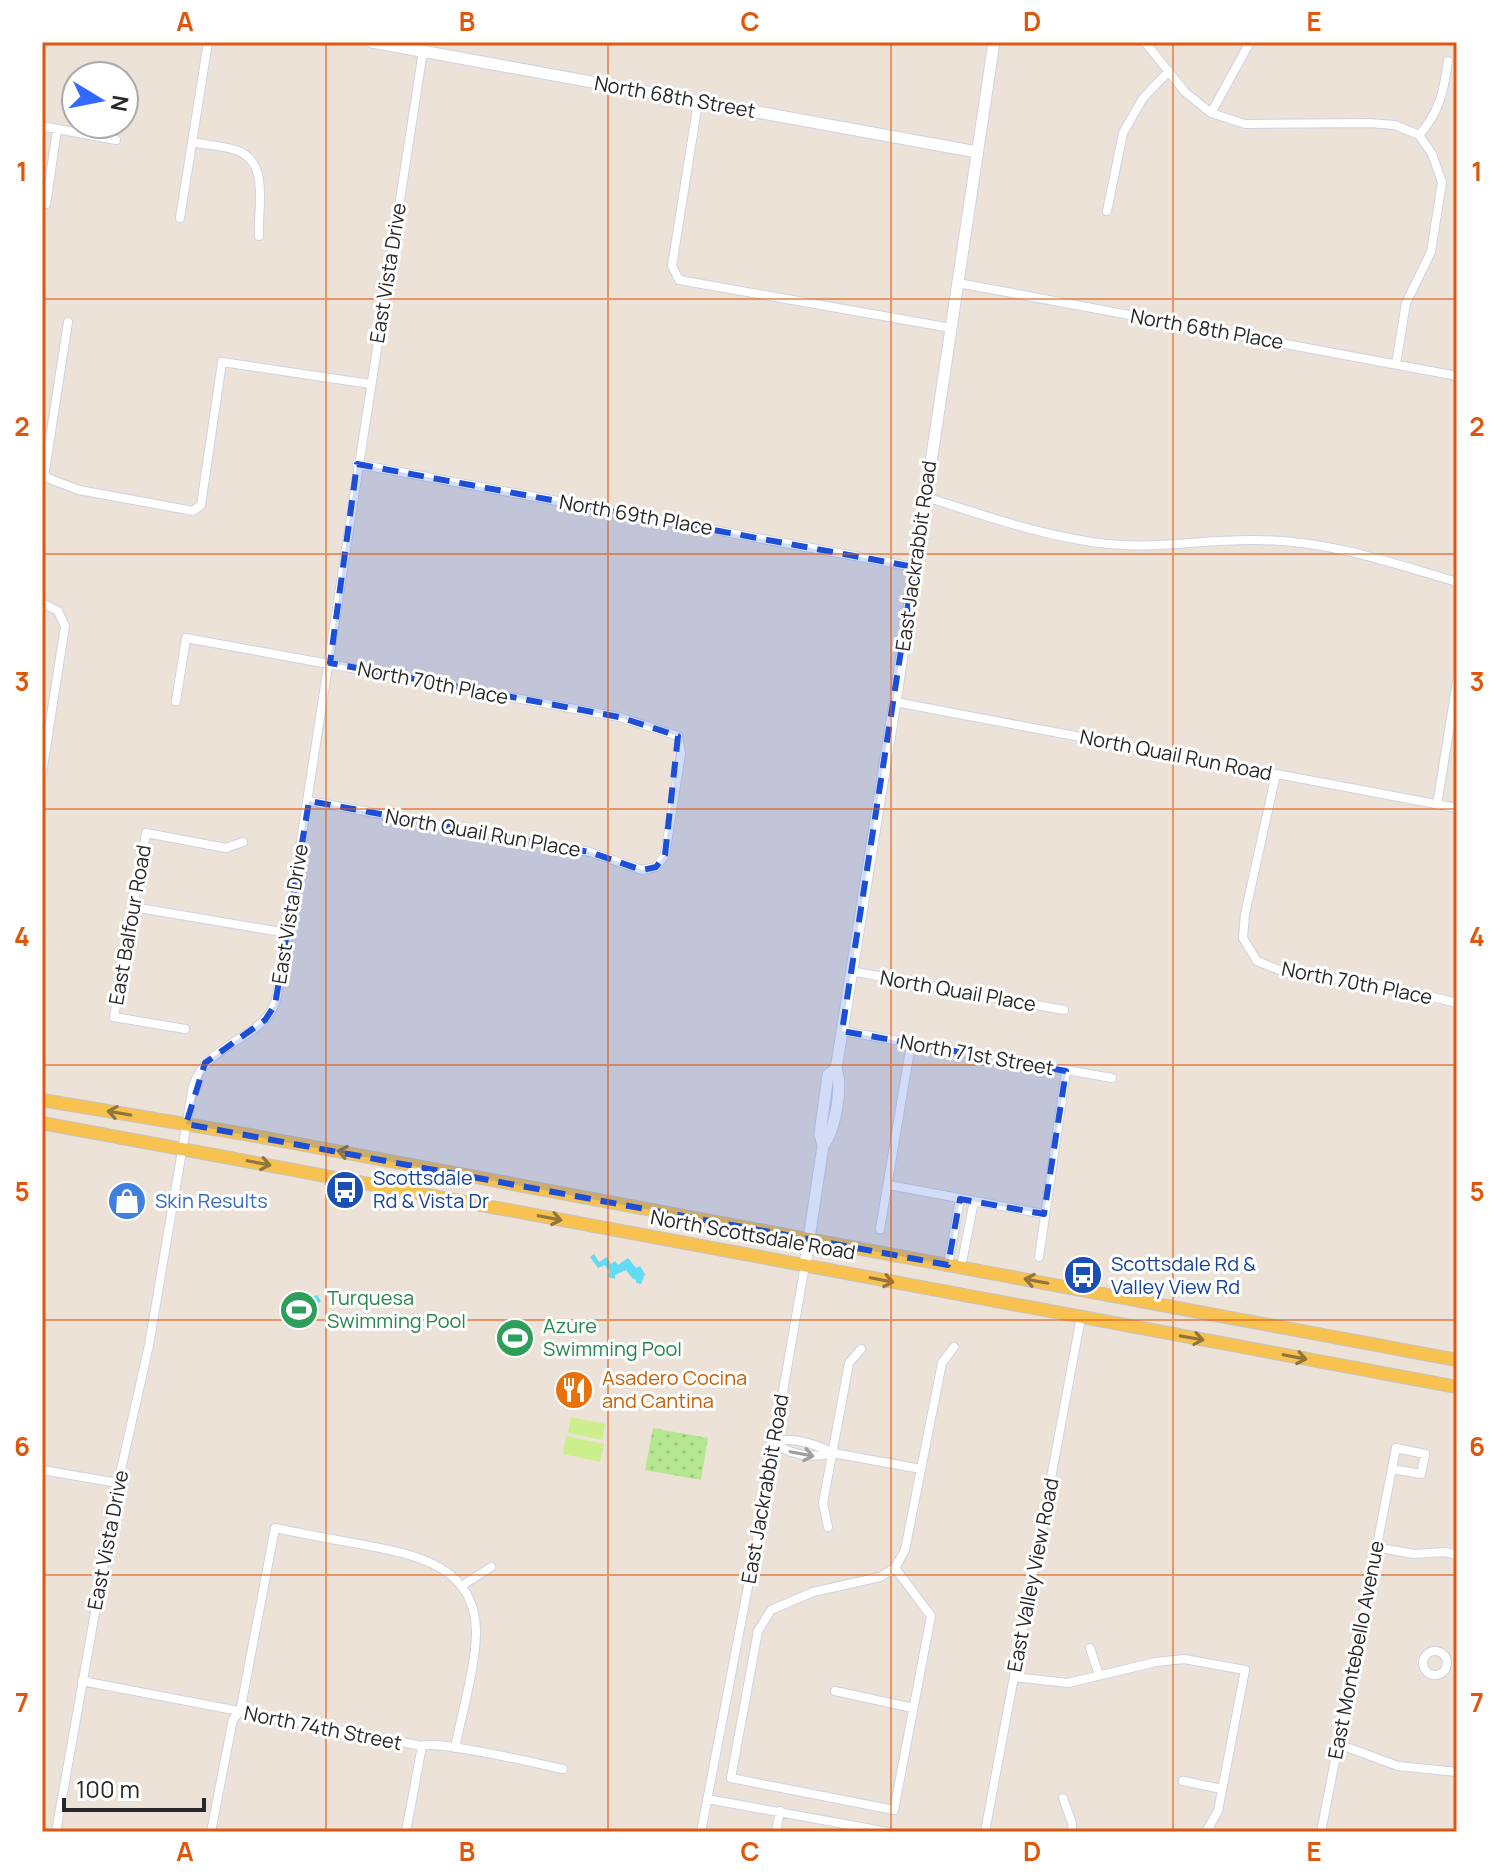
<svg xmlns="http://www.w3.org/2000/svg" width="1499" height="1874" font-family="Manrope,sans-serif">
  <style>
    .grass { fill: url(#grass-dots) }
    .pitch { fill: #cdee8c }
    .water { fill: #64dbf5 }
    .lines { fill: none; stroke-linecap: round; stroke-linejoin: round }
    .street-casing { stroke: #ced3e2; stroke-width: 10 }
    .secondary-casing { stroke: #ced3e2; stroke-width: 13 }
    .primary-casing { stroke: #c3c3c3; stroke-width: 14 }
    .street { stroke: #fff; stroke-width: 8 }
    .secondary { stroke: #fff; stroke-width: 11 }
    .primary { stroke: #f8c251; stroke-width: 12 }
    .oneway { stroke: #90753c }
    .oneway2 { stroke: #9e9e9e }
    .marked { fill: #1d4ed8; fill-opacity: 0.2; stroke: #1d4ed8; stroke-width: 6; stroke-dasharray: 16 10; stroke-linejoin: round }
    .grid { fill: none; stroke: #de570d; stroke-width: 2; stroke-opacity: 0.55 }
    .labels { text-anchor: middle; stroke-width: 6; stroke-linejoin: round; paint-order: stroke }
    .street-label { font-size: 20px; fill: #282828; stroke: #fff }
    .transit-label { font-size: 20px; fill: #164399; stroke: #fff; text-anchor: start }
    .shop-label { font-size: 20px; fill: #366cbe; stroke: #fff; text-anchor: start }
    .leisure-label { font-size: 20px; fill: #27864d; stroke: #fff; text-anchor: start }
    .food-label { font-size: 20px; fill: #c56008; stroke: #fff; text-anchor: start }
    .neatline { fill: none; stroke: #de570d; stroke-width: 3 }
    .grid-label { font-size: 26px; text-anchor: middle; font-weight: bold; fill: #de570d }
  </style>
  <defs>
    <pattern id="grass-dots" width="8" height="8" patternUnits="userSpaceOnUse" patternTransform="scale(2)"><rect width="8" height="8" fill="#b5e691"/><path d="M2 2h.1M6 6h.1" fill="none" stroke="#9cc57d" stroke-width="1.8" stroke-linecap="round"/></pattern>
  </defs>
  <rect width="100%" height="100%" fill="#ece2d8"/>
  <!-- grass -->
  <path class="grass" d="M653 1428 708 1438 701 1480 645 1470Z"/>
  <!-- pitch -->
  <path class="pitch" d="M571 1417 605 1424 602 1440 568 1433Z
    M566 1436 604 1444 600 1462 563 1454Z"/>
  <!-- water -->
  <path class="water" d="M594 1254 599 1262 607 1257 611 1264 615 1261 618 1265 628 1258 636 1268 640 1266 645 1274 641 1284 636 1283V1280L632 1278 626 1270 615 1275V1279L608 1277 609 1271 605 1265 598 1268 590 1257Z
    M294 1295 296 1298 300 1296 303 1300 317 1295 321 1301 316 1305 317 1309 313 1312 311 1309 307 1311 311 1319 304 1323 303 1321 299 1323 297 1319 292 1321 289 1305 290 1297Z
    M505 1324 507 1327 512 1325 514 1328 524 1326 526 1329 531 1327 535 1333 530 1336 533 1341 515 1352 510 1344 514 1342 513 1340 503 1345 495 1333Z"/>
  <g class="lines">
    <defs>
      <path id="street" d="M1145 42 1185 92 1211 113 1245 124 1369 123 1395 125 1419 135
        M698 102 672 266 679 280 951 328
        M1211 113 1250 42
        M42 126 116 140
        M1419 135C1439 113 1444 91 1448 61
        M192 142C207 145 223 146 236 150 271 162 257 209 259 236
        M46 204 57 130
        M1107 211 1123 133 1143 98 1169 71
        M180 218 208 42
        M958 283 1457 376
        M1396 364 1406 303 1431 252 1442 182 1432 154 1419 135
        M357 464 914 567
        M42 476 79 490 193 511 201 505 222 362 370 384
        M44 477 68 322
        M926 497C986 516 1045 537 1108 544 1158 549 1206 539 1255 540 1326 540 1390 562 1457 582
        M42 603 58 611 65 626 42 773
        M176 701 186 638 619 717 678 736 681 754 665 855 656 867 642 870 590 852 309 801
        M895 702 1457 808
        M1276 774 1245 914 1243 938 1257 961 1284 972 1384 985 1457 1003
        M1437 805 1457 681
        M133 907 287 933
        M851 971 1064 1010
        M185 1029 114 1017 146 833 226 848 243 842
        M842 1031 1112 1078
        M889 1185 1044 1214
        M880 1229 911 1044
        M1039 1257 1066 1071
        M948 1265 960 1199
        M961 1267 974 1201
        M773 1441C793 1437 815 1444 833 1453L921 1469
        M773 1441C788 1455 813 1459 832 1453
        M42 1470 118 1483
        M828 1527 823 1503 849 1363 861 1349
        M1375 1547 1414 1554 1445 1552 1457 1555
        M895 1568 931 1616 894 1810 731 1778 758 1631 771 1610 813 1592 880 1577Z
        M895 1568 905 1550 942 1363 954 1347
        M463 1585 491 1567
        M1090 1648 1099 1675
        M1423 1663a12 12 0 1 1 24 0a12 12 0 1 1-24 0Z
        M1014 1677 1068 1683 1156 1662 1184 1659 1245 1670 1218 1811 1206 1832
        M82 1681 422 1746C438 1740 539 1764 563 1769
        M835 1691 913 1708
        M1338 1744 1398 1766 1457 1772
        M1183 1781 1222 1789
        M1063 1798 1072 1823V1832
        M707 1799 888 1832
        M56 1832 118 1483 149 1345 193 1086C209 1039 268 1040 277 996L423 51
        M211 1832 233 1719 240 1712 275 1528C303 1534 331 1539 359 1544 412 1554 477 1564 476 1634 475 1670 462 1712 455 1748
        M406 1832 422 1746
        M701 1832 759 1529 805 1265
        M776 1832 780 1811
        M985 1832 1081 1317
        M1321 1832 1396 1448 1425 1454 1421 1474 1392 1469"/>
      <path id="secondary" d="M372 42 977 152
        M823 1146 820 1134 828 1075 836 1069
        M805 1265 823 1146C835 1130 843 1087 836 1069L895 702 994 42"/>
      <path id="primary" d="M42 1100 250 1135 1457 1360
        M42 1123 1457 1387"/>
    </defs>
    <!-- street casing -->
    <use href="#street" class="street-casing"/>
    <!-- secondary casing -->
    <use href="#secondary" class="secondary-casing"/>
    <!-- primary casing -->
    <use href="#primary" class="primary-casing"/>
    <!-- street -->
    <use href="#street" class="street"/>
    <!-- secondary -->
    <use href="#secondary" class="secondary"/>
    <!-- primary -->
    <use href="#primary" class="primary"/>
  </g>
  <!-- one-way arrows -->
  <defs><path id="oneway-shaft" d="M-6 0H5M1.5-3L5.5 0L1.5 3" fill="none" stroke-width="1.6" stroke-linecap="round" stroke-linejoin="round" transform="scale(2)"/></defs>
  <g class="oneway">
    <use href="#oneway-shaft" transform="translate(119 1113) rotate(-170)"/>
    <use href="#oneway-shaft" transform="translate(349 1153) rotate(-169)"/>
    <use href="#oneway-shaft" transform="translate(259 1163) rotate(11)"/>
    <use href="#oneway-shaft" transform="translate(550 1218) rotate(11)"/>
    <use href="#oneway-shaft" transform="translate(882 1280) rotate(11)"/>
    <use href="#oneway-shaft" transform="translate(1036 1281) rotate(-169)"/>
    <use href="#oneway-shaft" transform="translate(1192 1338) rotate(10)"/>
    <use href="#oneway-shaft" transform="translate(1295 1357) rotate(11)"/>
  </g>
  <use class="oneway2" href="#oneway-shaft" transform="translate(802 1454) rotate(11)"/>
  <!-- marked area -->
  <path class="marked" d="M357 464 914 567 842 1031 1066 1071 1044 1214 960 1199 948 1265 186 1124 205 1063 265 1020 275 1005 309 801 590 852 642 870 656 867 665 855 678 736 619 717 330 663Z"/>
  <!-- grid -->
  <path class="grid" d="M326 42V1832M608 42V1832M891 42V1832M1173 42V1832M42 299H1457M42 554H1457M42 809H1457M42 1065H1457M42 1320H1457M42 1575H1457"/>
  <!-- icons -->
  <defs>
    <symbol id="bus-disc" viewBox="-11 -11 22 22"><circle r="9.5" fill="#1a4fb4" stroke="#fff"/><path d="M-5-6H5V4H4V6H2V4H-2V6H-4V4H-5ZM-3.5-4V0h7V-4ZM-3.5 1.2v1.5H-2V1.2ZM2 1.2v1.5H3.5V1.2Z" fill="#fff"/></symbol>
    <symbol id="shop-disc" viewBox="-11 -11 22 22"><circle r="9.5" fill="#3f7fe0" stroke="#fff"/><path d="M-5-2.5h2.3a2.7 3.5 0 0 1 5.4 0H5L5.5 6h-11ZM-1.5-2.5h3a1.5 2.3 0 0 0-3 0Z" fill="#fff"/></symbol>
    <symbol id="stadium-disc" viewBox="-11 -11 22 22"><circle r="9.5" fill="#2e9e5b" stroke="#fff"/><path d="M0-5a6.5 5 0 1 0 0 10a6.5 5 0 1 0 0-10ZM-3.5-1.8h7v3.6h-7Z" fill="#fff"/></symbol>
    <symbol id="restaurant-disc" viewBox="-11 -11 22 22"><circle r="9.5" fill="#e8710a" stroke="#fff"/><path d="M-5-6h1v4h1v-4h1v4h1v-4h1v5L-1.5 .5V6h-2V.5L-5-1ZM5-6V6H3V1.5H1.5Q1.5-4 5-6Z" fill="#fff"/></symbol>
  </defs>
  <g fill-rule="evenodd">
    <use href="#bus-disc" x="323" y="1168" width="44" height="44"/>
    <use href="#shop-disc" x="105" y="1179" width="44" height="44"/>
    <use href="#bus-disc" x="1061" y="1253" width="44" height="44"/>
    <use href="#stadium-disc" x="277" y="1288" width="44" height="44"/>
    <use href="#stadium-disc" x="493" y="1316" width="44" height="44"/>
    <use href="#restaurant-disc" x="552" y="1368" width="44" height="44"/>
  </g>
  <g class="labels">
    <!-- street labels -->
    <g class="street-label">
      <text transform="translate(675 97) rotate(10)" y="7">North 68th Street</text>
      <text transform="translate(388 273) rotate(-81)" y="7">East Vista Drive</text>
      <text transform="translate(1207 329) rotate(10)" y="7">North 68th Place</text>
      <text transform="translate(636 515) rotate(10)" y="7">North 69th Place</text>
      <text transform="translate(916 556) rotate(-82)" y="7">East Jackrabbit Road</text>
      <text transform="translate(433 683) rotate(11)" y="7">North 70th Place</text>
      <text transform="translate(1176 755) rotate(11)" y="7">North Quail Run Road</text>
      <text transform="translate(483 833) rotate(10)" y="7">North Quail Run Place</text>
      <text transform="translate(290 914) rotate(-81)" y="7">East Vista Drive</text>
      <text transform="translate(130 925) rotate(-80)" y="7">East Balfour Road</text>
      <text transform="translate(1357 983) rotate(11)" y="7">North 70th Place</text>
      <text transform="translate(958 991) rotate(10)" y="7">North Quail Place</text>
      <text transform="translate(977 1055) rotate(10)" y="7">North 71st Street</text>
      <text transform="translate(753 1235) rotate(10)" y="7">North Scottsdale Road</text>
      <text transform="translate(765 1489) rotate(-80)" y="7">East Jackrabbit Road</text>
      <text transform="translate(108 1540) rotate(-79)" y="7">East Vista Drive</text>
      <text transform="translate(1033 1575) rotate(-79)" y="7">East Valley View Road</text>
      <text transform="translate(1356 1650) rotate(-79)" y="7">East Montebello Avenue</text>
      <text transform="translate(323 1728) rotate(11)" y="7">North 74th Street</text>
    </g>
    <!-- transit labels -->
    <g class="transit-label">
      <text x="373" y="1185">Scottsdale<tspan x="373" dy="23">Rd &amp; Vista Dr</tspan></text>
      <text x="1111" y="1271">Scottsdale Rd &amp;<tspan x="1111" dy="23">Valley View Rd</tspan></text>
    </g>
    <!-- shop labels -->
    <g class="shop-label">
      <text x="155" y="1208">Skin Results</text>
    </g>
    <!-- leisure labels -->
    <g class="leisure-label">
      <text x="327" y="1305">Turquesa<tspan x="327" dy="23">Swimming Pool</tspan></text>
      <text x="543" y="1333">Azure<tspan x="543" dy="23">Swimming Pool</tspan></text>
    </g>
    <!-- food labels -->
    <g class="food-label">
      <text x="602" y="1385">Asadero Cocina<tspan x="602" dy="23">and Cantina</tspan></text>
    </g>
  </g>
  <!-- border -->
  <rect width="1499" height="1874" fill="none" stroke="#ffffff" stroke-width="88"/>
  <!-- north arrow -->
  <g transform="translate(100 100) rotate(100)"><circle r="38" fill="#ffffff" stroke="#a9a9a9" stroke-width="2"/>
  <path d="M0-6L14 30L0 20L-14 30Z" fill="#326aff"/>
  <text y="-12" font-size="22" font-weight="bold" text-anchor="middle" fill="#282828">N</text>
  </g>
  <!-- scale -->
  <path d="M64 1798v12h140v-12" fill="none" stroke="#282828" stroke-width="4"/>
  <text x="76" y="1798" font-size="24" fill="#282828" stroke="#ffffff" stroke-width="6" paint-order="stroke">100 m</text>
  <rect x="44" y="44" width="1411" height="1786" class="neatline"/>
  <g class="grid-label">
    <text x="185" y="31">A</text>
    <text x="467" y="31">B</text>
    <text x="750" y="31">C</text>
    <text x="1032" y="31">D</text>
    <text x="1314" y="31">E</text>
    <text x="22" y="181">1</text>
    <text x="1477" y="181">1</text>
    <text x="22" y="436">2</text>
    <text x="1477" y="436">2</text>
    <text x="22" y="691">3</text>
    <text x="1477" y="691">3</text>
    <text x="22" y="946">4</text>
    <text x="1477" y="946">4</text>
    <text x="22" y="1201">5</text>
    <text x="1477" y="1201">5</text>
    <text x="22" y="1456">6</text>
    <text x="1477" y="1456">6</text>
    <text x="22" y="1712">7</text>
    <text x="1477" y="1712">7</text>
    <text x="185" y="1861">A</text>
    <text x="467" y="1861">B</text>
    <text x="750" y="1861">C</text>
    <text x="1032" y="1861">D</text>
    <text x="1314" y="1861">E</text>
  </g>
</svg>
